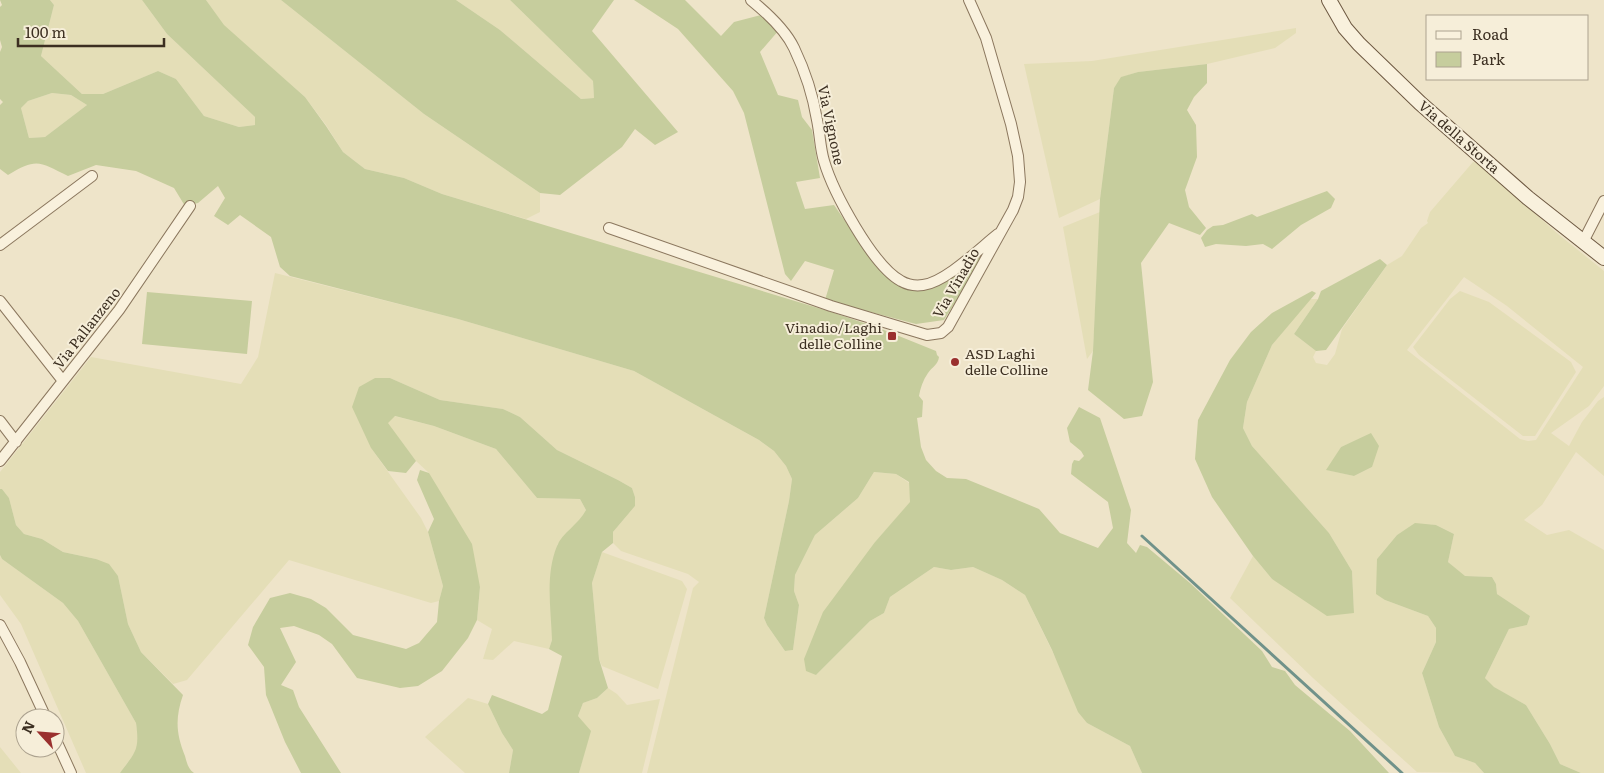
<svg xmlns="http://www.w3.org/2000/svg" width="1604" height="773" font-family="Literata,serif">
  <style>
    .farmland { fill: #e4deb7; fill-rule: evenodd }
    .green { fill: #c6cd9d; fill-rule: evenodd }
    .lines { fill: none; stroke-linecap: round; stroke-linejoin: round }
    .stream { stroke: #70928a; stroke-width: 3 }
    .street-casing { stroke: #8b775e; stroke-width: 12 }
    .secondary-casing { stroke: #6d5841; stroke-width: 16 }
    .street { stroke: #f9f1dd; stroke-width: 10 }
    .secondary { stroke: #f9f1dd; stroke-width: 14 }
    .poi-dot { fill: #9a302e; stroke: #f6eed9; stroke-width: 2 }
    .labels { text-anchor: middle; stroke-width: 4; stroke-linejoin: round; paint-order: stroke }
    .street-label { font-size: 14px; fill: #3c2f21; stroke: #f6eed9 }
    .poi-label { font-size: 14px; fill: #3c2f21; stroke: #f6eed9; text-anchor: end }
  </style>
  <rect width="100%" height="100%" fill="#eee4c9"/>
  <!-- farmland -->
  <path class="farmland" d="M50 0H142L167 34 255 117V125L239 127 204 116 176 79 158 71 103 94H82L41 56 54 5Z
    M206 0H281L424 114 540 193V212L526 219 442 194 404 178 365 169 343 152 326 125 305 97 223 25Z
    M456 0H510L593 81 594 98 581 99 500 30Z
    M1296 28V33L1275 48 1207 64 1138 72 1122 77 1114 88 1100 199 1059 218 1024 64 1092 61Z
    M52 93 71 95 87 105 45 137 29 138 21 108 28 101Z
    M1473 162 1478 163 1558 234 1604 271V386L1589 406 1551 433 1569 446 1582 422 1598 401 1604 397V476L1576 452 1542 505 1524 520 1547 535 1569 530 1604 550V773H1581L1560 764 1550 744 1526 705 1493 687 1485 678 1509 629 1527 625 1530 616 1497 594 1496 584 1492 577 1464 576 1448 562 1454 534 1436 525 1415 524 1397 535 1377 559 1385 600 1428 616 1436 628V642L1422 673 1439 727 1455 756 1475 763 1484 773 1417 772 1313 678 1230 598 1253 556 1272 579 1354 613 1352 571 1329 533 1252 446 1243 428 1247 402 1272 345 1309 299H1318L1294 334 1316 351 1313 357 1316 363 1327 365 1335 354 1342 329 1387 265 1402 256 1421 228 1428 223 1427 221 1430 212ZM1464 277 1507 306 1583 367 1536 440 1528 441 1520 439 1407 350ZM1371 434 1372 467 1354 476 1327 470 1341 447Z
    M1100 212 1093 351 1087 359 1063 227Z
    M275 273 458 319 634 371 759 440 774 451 786 466 792 479 789 501 764 618 767 625 785 651 793 650 799 605 794 591 795 575 815 535 858 498 874 472 896 474 909 483 911 502 875 542 816 675 870 621 884 613 890 597 934 567 951 570 973 567 1002 580 1025 595 1087 723 1130 746 1142 773H647L693 588 699 582 688 574 621 551 613 543V532L635 506V497L632 488 618 480 557 450 520 417 503 409 440 400 390 378 371 448 421 518 428 532 443 586 439 601 431 603 289 560 187 680 173 684 141 652 128 624 118 576 96 559 63 552 42 539 24 534 16 525 9 498 2 489H0V472L91 357 241 384 258 357Z
    M1460 291 1489 302 1571 362 1576 372 1535 436H1523L1419 355 1413 347 1450 299Z
    M394 416 434 426 496 449 537 498 580 499 586 510 582 518 557 545 552 640 549 649 514 641 493 660 483 659 492 629 477 620 480 587 429 473 416 461 387 423Z
    M602 552 682 581 687 589 658 689 602 666 599 659 592 583Z
    M0 555 2 559 63 603 78 621 136 723 139 743 133 755 120 773H86L21 624 0 595Z
    M608 688 617 694 627 705 660 699 642 773H579L590 731 578 716 583 703 597 698Z
    M468 698 488 704 502 733 513 750 509 773H465L425 737Z
    M0 747 21 773H0Z"/>
  <!-- green -->
  <path class="green" d="M0 0H50L54 5 41 56 82 94H103L158 71 176 79 204 116 239 127 255 125V117L167 34 142 0H206L224 25 305 97 326 126 343 152 365 169 404 178 442 194 828 311 879 328 936 351 937 355 939 357C938 365 932 367 928 373 923 380 920 389 919 396L923 401 922 417 917 418 921 447 926 460 936 471 947 478 966 479 1039 509 1060 533 1098 548 1113 528 1108 502 1071 474 1072 464 1074 460 1079 461 1084 456 1081 451 1070 442 1067 428 1079 407 1100 418 1131 510 1127 543 1136 553 1140 545 1147 547 1190 583 1262 651 1272 667 1285 671 1295 685 1350 731 1389 773H1142L1130 746 1087 723 1078 712 1052 650 1025 595 1002 580 973 567 951 570 934 567 890 597 884 613 870 621 816 675 806 671 804 659 823 612 875 542 910 502 909 482 896 474 874 472 858 498 815 535 795 575 794 591 799 605 793 650 785 651 767 625 764 618 789 501 792 479 786 466 774 451 759 440 634 371 458 319 290 276 280 267 271 237 240 215 228 225 214 216 225 198 218 186 198 203 185 206 174 188 136 171 96 165 68 176C40 162 37 157 8 175L0 169V105L3 102 0 99V52L2 47 0 40V7L2 5ZM52 93 71 95 87 105 45 137 29 138 21 108 28 101Z
    M281 0H456L500 30 581 99 594 98 593 81 510 0H614L592 31 678 132 655 145 635 129 622 147 560 195 540 193 424 114Z
    M634 0H685L721 36 734 22 761 15 779 30 760 52 778 95 798 100 802 117 812 130 820 178 796 182 805 209 834 205 870 257 898 282 928 288 953 277 980 252 984 253 968 282 944 320 916 324 825 300 834 270 805 261 791 281 785 274 744 113 733 91 678 29Z
    M1207 64V83L1194 97 1187 110 1196 125 1197 157 1185 190 1189 207 1206 228 1200 235 1169 223 1141 263 1153 382 1142 416 1124 419 1088 390 1093 351 1100 199 1114 88 1121 77 1138 72Z
    M1327 191 1335 199 1331 208 1301 225 1272 249 1263 244 1246 246 1216 244 1205 247 1201 238 1207 230 1213 226 1223 225 1252 214 1257 217Z
    M1380 259 1387 265 1326 350 1316 351 1294 334 1318 299 1321 291Z
    M1312 291 1316 293 1272 345 1247 402 1243 428 1252 446 1329 533 1352 571 1354 613 1327 616 1272 579 1253 556 1212 497 1195 459 1198 420 1230 360 1251 332 1272 313Z
    M147 292 252 301 247 354 142 344Z
    M375 378H390L440 400 503 409 520 417 557 450 618 480 632 488 635 497V506L613 532V543L602 552 592 583 599 659 608 688 597 698 583 703 578 716 591 731 579 773H509L513 750 502 733 488 704 492 695 542 714 548 710 562 656 549 649 552 640C551 609 545 575 557 546 562 533 579 524 586 510L580 499 537 498 496 449 434 426 395 416 388 423 416 461 406 473 388 471 371 448 352 407 359 387Z
    M1371 433 1379 446 1372 467 1354 476 1326 470 1341 447Z
    M420 470 429 473 472 544 480 587 477 620 468 638 442 671 418 686 400 688 357 678 332 644 319 635 294 626 280 628 296 662 281 685 293 690 299 707 341 773H301L285 742 266 695 264 667 248 645 253 627 270 598 290 593 311 599 326 608 353 635 406 649 419 643 437 622 439 601 443 586 428 532 434 519 417 480Z
    M0 489H2L9 498 16 525 24 534 42 539 63 552 96 559 109 564 118 576 128 624 141 652 183 695C175 718 176 734 185 756 187 763 188 769 194 773H120C135 752 140 751 136 723L78 621 63 603 2 559 0 555Z
    M1415 523 1436 525 1454 534 1448 562 1465 576 1492 577 1496 584 1497 594 1530 616 1527 625 1509 629 1485 678 1494 687 1526 705 1550 744 1560 764 1581 773H1484L1475 763 1455 756 1439 727 1422 673 1436 642V628L1428 616 1385 600 1376 594 1377 559 1397 535Z"/>
  <g class="lines">
    <!-- stream -->
    <path class="stream" d="M1142 536 1402 773"/>
    <defs>
      <path id="street" d="M751 0C767 13 785 29 794 48 805 71 813 95 817 120 820 134 820 148 824 161 833 192 873 266 901 281 908 285 916 286 923 285 946 282 980 248 998 234
        M609 228 831 306 927 335 941 333 948 327 1013 210 1018 197 1020 182 1018 156 1011 124 986 38 969 0
        M1583 242 1604 201
        M0 245 92 176
        M0 301 63 381
        M0 421 16 442
        M0 461 119 310 190 206
        M0 625 20 662 46 718
        M55 738 71 773"/>
      <path id="secondary" d="M1329 0 1345 28 1359 44 1420 103 1528 198 1604 258"/>
    </defs>
    <!-- street casing -->
    <use href="#street" class="street-casing"/>
    <!-- secondary casing -->
    <use href="#secondary" class="secondary-casing"/>
    <!-- street -->
    <use href="#street" class="street"/>
    <!-- secondary -->
    <use href="#secondary" class="secondary"/>
  </g>
  <!-- markers -->
  <g class="poi-dot">
    <rect x="887" y="331" width="10" height="10" rx="2.5"/>
    <circle cx="955" cy="362" r="5"/>
  </g>
  <g class="labels">
    <!-- street labels -->
    <g class="street-label">
      <text transform="translate(831 125) rotate(78)" y="5">Via Vignone</text>
      <text transform="translate(1459 137) rotate(41)" y="5">Via della Storta</text>
      <text transform="translate(956 283) rotate(-60)" y="5">Via Vinadio</text>
      <text transform="translate(87 328) rotate(-52)" y="5">Via Pallanzeno</text>
    </g>
    <!-- poi labels -->
    <g class="poi-label">
      <text x="882" y="333">Vinadio/Laghi<tspan x="882" dy="16">delle Colline</tspan></text>
      <text x="965" y="359" text-anchor="start">ASD Laghi<tspan x="965" dy="16">delle Colline</tspan></text>
    </g>
  </g>
  <!-- legend -->
  <rect x="1426" y="15" width="162" height="65" fill="#f6eed9" stroke="#aca28f"/>
  <rect x="1436" y="31" width="25" height="8" fill="#f9f1dd" stroke="#aca28f"/>
  <text x="1472" y="40" font-size="15" fill="#3c2f21">Road</text>
  <rect x="1436" y="52" width="25" height="15" fill="#c6cd9d" stroke="#aca28f"/>
  <text x="1472" y="65" font-size="15" fill="#3c2f21">Park</text>
  <!-- north arrow -->
  <g transform="translate(40 733) rotate(296)"><circle r="24" fill="#f6eed9" stroke="#aca28f"/>
  <path d="M0-4L9 19L0 12L-9 19Z" fill="#9a302e"/>
  <text y="-8" font-size="14" font-weight="bold" text-anchor="middle" fill="#3c2f21">N</text>
  </g>
  <!-- scale -->
  <path d="M18 38v8h146v-8" fill="none" stroke="#3c2f21" stroke-width="2.5"/>
  <text x="25" y="38" font-size="15" fill="#3c2f21" stroke="#f6eed9" stroke-width="4" paint-order="stroke">100 m</text>
</svg>
